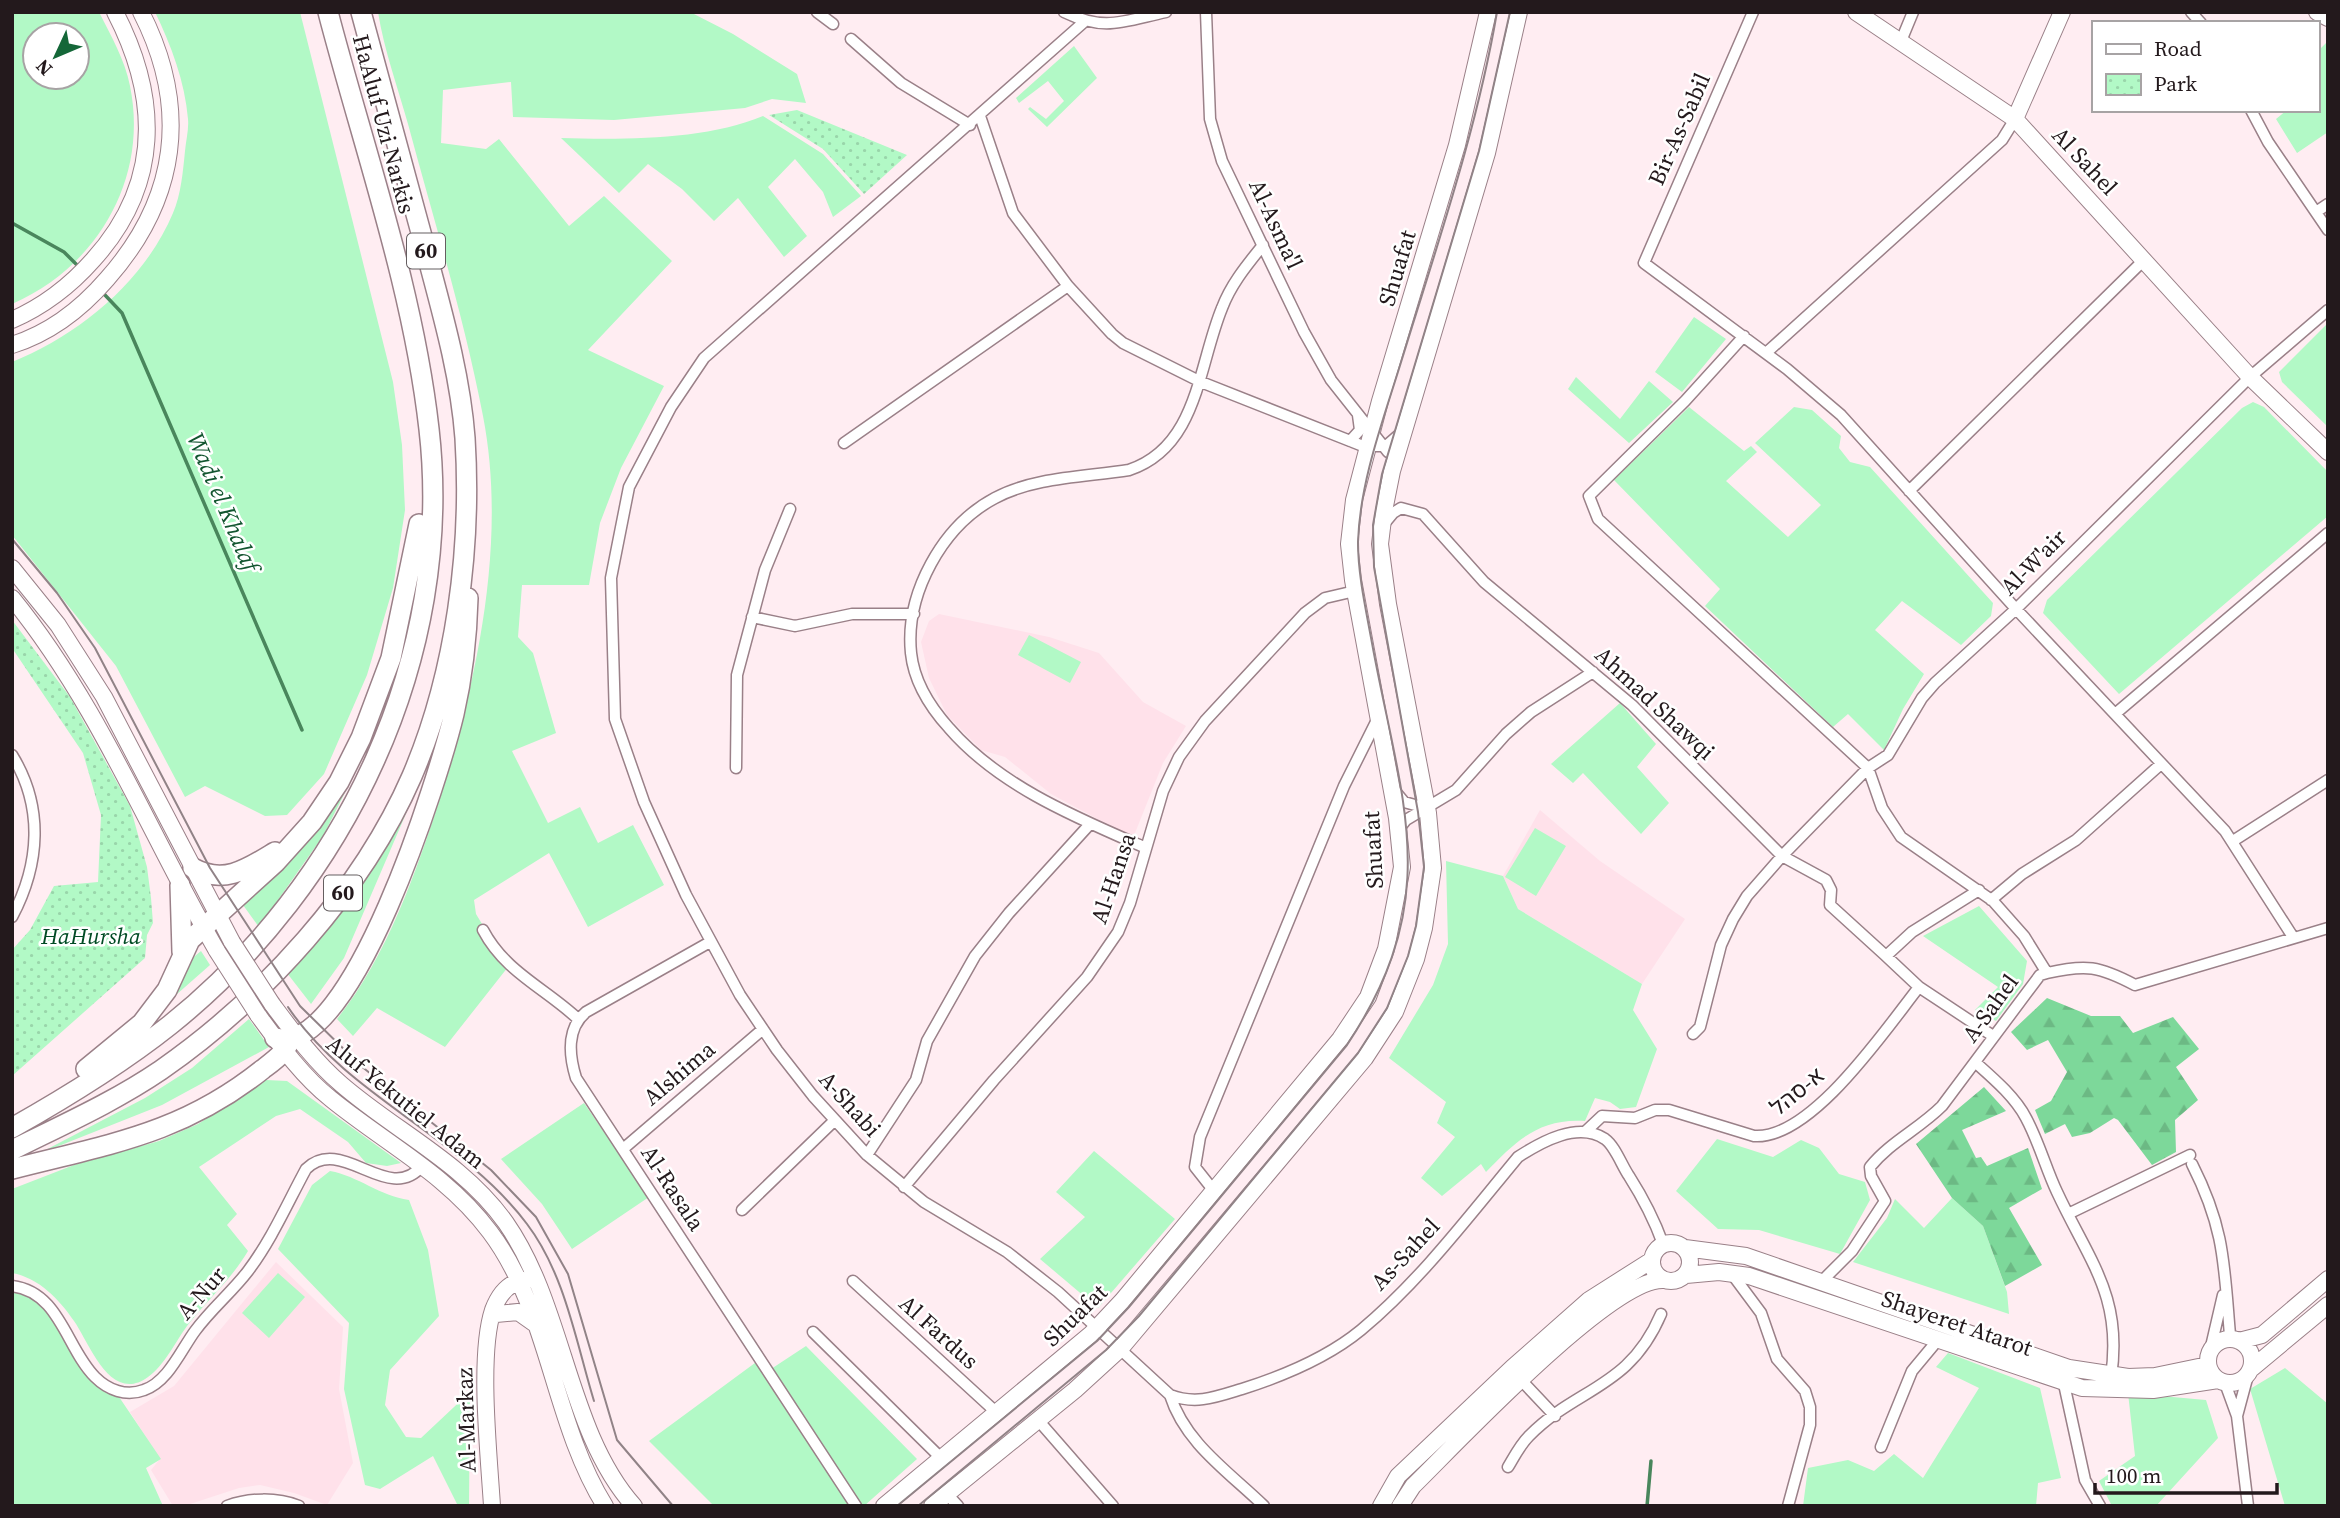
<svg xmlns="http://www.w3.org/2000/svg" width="2340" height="1518" font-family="'Source Serif 4',Heebo,serif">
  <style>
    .built { fill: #ffe1ea }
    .grass { fill: #b2f9c6; fill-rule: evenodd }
    .forest { fill: url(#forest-firs) }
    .park { fill: url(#park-dots) }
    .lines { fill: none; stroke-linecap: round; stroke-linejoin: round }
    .stream { stroke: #49865c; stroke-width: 3.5 }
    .street-casing { stroke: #9a8088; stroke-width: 13 }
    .secondary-casing { stroke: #9a8088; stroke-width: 18 }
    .highway-casing { stroke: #9a8088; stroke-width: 22 }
    .street { stroke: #fff; stroke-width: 10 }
    .secondary { stroke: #fff; stroke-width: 16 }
    .highway { stroke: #fff; stroke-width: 19 }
    .tram { stroke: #918387; stroke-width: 2 }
    .secondary-bridge-casing { stroke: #9a8088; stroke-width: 18; stroke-linecap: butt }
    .secondary-bridge { stroke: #fff; stroke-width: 16 }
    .labels { text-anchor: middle; stroke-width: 5; stroke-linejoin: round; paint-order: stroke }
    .shield { fill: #fff; stroke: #655e60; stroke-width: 2 }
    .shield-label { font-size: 21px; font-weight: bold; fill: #23191c }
    .street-label { font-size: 23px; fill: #23191c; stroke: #fff }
    .park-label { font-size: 23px; font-style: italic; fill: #004b24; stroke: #fff }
    .water-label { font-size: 24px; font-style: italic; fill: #12552f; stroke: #fff }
  </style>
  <defs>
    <pattern id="forest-firs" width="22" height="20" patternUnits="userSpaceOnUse" patternTransform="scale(1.75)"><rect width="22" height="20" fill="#7dd89a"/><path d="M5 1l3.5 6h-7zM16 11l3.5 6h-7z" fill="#6cb984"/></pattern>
    <pattern id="park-dots" width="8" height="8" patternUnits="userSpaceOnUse" patternTransform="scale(1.75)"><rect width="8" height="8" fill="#b2f9c6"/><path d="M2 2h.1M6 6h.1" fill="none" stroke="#99d5aa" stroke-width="1.8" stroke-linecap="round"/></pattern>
  </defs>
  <rect width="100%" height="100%" fill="#ffedf2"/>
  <!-- built -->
  <path class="built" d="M939 614 1049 637 1099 653 1143 702 1186 726 1163 763 1133 838 1051 794 1005 757 981 750 947 715 929 678 921 642 929 621Z
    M1540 810 1600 861 1685 919 1642 984 1518 909 1503 876Z
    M276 1262 343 1327 339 1389 353 1463 327 1505 294 1493 260 1485 239 1488 184 1506H173L151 1470 160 1459 130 1412 174 1386Z"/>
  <!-- grass -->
  <path class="grass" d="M12 12H99C111 36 125 60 130 86 149 179 97 267 12 304ZM35 35H77V77H35Z
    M155 12H300L393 382 402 445 405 510 393 588 367 675 324 774 287 815 265 816 205 786 185 797 116 666 12 535V362C79 335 144 282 173 213 181 195 183 171 185 151 186 140 189 129 188 119 185 82 171 45 155 12Z
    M378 12H690L733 34 797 74 806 103 772 99 745 108 614 120 513 117 511 82 443 90 441 143 486 149 499 139 569 226 604 196 672 261 588 350 664 386 621 468 600 523 589 585H522L518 637 533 653 556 733 512 751 548 823 580 807 598 843 633 825 664 885 588 927 549 853 474 900 476 914 508 967 445 1047 377 1008 353 1036 337 1019C387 957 417 870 441 795 478 676 507 540 483 416 464 317 434 221 408 124 398 88 384 50 378 12Z
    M2328 41V132L2297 153 2276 119 2287 110H2317V52Z
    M1074 46 1097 78 1047 127 1028 109 1030 107 1046 119 1064 101 1048 81 1019 103 1016 98Z
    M763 116 823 154 861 196 833 217 823 192 795 159 768 187 807 236 784 257 738 198 714 221 682 189 648 164 619 193 561 138C623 140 706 140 763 116Z
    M1694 317 1726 339 1682 392 1655 372Z
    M2328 323V427L2282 382 2279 372Z
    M1576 377 1620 419 1649 381 1673 402 1629 443 1568 389Z
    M2253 402 2264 407 2328 472V516L2119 694 2043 613 2047 600 2242 408Z
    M1689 407 1744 451 1751 446 1757 452 1726 481 1788 537 1821 505 1755 443 1794 407 1812 410 1841 436 1839 448 1850 462 1870 467 1993 603 1991 616 1961 645 1902 601 1875 630 1924 674 1903 709 1884 750 1848 714 1833 727 1705 606 1720 589 1614 480Z
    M1029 635 1081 662 1070 683 1018 655Z
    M1620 703 1656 744 1637 767 1669 803 1641 834 1583 773 1573 783 1551 764Z
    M363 757 323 836 259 927 243 905 319 829Z
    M420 781 344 958 311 1004 287 973Z
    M1535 828 1566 846 1536 896 1505 877Z
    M1446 861 1503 876 1518 909 1642 984 1633 1010 1657 1049 1636 1107 1620 1109 1610 1102 1595 1098 1585 1121C1539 1118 1516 1141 1486 1172L1481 1164 1442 1196 1421 1178 1455 1137 1437 1123 1446 1102 1389 1058 1433 985 1448 944Z
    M1979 906 2027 961 2023 984 1996 1021 1975 1010 1998 987 1923 936Z
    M201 951 210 965 168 1002 183 966Z
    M249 1019 269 1047 162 1105 36 1155 145 1098 192 1068Z
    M266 1080 287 1081 401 1163 387 1166 366 1163 348 1142 300 1109 276 1116 199 1167 237 1214 227 1225 248 1251C231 1280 207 1300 187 1326 176 1341 164 1366 148 1377 110 1405 89 1342 74 1321 59 1299 39 1278 12 1273V1189L74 1165 159 1141 198 1124Z
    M584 1103 649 1197 572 1249 542 1204 501 1159Z
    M1717 1139 1773 1157 1801 1140 1819 1148 1839 1174 1865 1182 1870 1200 1840 1254 1759 1230 1718 1229 1676 1191Z
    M1094 1151 1175 1219 1098 1308 1040 1259 1085 1217 1056 1192Z
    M330 1171C358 1176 380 1196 409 1200L428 1250 439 1316 390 1370 385 1405 406 1437 421 1438 470 1392 469 1506H458L433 1456 380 1489 365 1485 344 1389 349 1323 278 1249 312 1185Z
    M1952 1198 1983 1226 2007 1292 2009 1314 1853 1262 1887 1218 1895 1199 1924 1228Z
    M278 1273 305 1297 269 1338 242 1313Z
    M12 1286 25 1288 54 1313 79 1353 115 1391 161 1459 146 1468 163 1506H12Z
    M806 1346 917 1459 864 1506H714L649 1441 759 1360 768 1371Z
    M1948 1353 2040 1388 2061 1478 2038 1483 2036 1506H1803L1808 1468 1848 1460 1874 1471 1894 1454 1923 1478 1979 1388 1936 1367Z
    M2285 1368 2328 1404V1506H2285L2250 1389Z
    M2128 1393 2206 1400 2218 1438 2156 1506H2112L2099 1481 2135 1456Z"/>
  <!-- forest -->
  <path class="forest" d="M2047 998 2091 1016H2120L2133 1033 2173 1017 2199 1049 2176 1067 2198 1100 2175 1120 2176 1152 2152 1165 2118 1120 2114 1118 2090 1133 2072 1137 2065 1124 2045 1134 2035 1110 2051 1101 2067 1072 2048 1040 2027 1050 2011 1032Z
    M1984 1087 2006 1111 1962 1130 1976 1158 1981 1157 1987 1166 2028 1148 2042 1189 2009 1208 2042 1265 2005 1286 1983 1226 1952 1198 1916 1144Z"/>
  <!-- park -->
  <path class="park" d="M797 110 907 155 864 194 823 149 769 115Z
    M12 620 70 697 130 806 147 867 151 898 153 923 147 935 145 958 12 1076V950L30 930 54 886 98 882 101 815 83 753 12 648Z"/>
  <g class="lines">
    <!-- stream -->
    <path class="stream" d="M12 223 64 252 78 266
      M104 294 122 313 302 730
      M1647 1506 1651 1461"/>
    <defs>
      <path id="street" d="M817 12 833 24
        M1064 12C1105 32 1124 21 1166 12
        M1206 12 1210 119 1222 161 1304 332 1331 380 1388 452
        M1753 12 1644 263 1787 369 1841 415 2016 609 2225 831 2293 937
        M2191 12 2201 23
        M1084 22 704 358 671 407 629 487 611 578 615 719 644 802 686 895 740 995 777 1050 813 1096 867 1155 924 1202 1007 1252 1058 1292 1170 1395C1196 1405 1216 1397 1242 1389 1283 1376 1327 1358 1361 1330 1420 1281 1469 1216 1518 1157 1541 1142 1578 1121 1605 1139 1615 1146 1622 1166 1629 1176 1643 1198 1654 1219 1663 1244
        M851 39 901 83 970 125
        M1901 41 1913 12
        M2251 110 2268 142 2328 230
        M980 116 1013 213 1068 286 1112 334 1123 343 1201 382 1363 446H1386L1401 433
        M2316 212 2328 204
        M1744 336 1685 401 1589 496 1598 519 1868 768 1882 808 1901 837 1993 901 2024 936 2047 973 2040 975 1942 1106C1919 1129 1890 1142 1870 1167L1871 1176 1885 1201 1852 1251 1823 1280
        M1766 353 2002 140 2015 119
        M1350 441 1360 430 1358 415
        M844 443 1068 286
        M1909 491 2145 259
        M1383 525 1393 513 1401 508 1423 514 1484 582 1632 705 1782 856 1826 880 1831 890 1830 905 1886 956
        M752 617 795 626 852 614H914
        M2115 714 2328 533
        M12 755C44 807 40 864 12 917
        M736 768 737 675 765 570 790 509
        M1394 790 1404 802 1426 808
        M1398 830 1406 820 1456 790 1506 734 1531 712 1593 672
        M2233 841 2328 780
        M1146 848C1077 818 999 786 949 728 930 707 914 682 911 653 905 594 942 526 995 498 1034 477 1086 477 1129 470 1198 447 1198 366 1222 308 1231 284 1247 265 1263 245
        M1979 890 1912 932 1886 956 1919 987 1993 1036
        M1991 900 2022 874 2076 840 2161 764
        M483 930C505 972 545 988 578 1019
        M710 942 586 1012C566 1029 569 1055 576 1078L856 1506
        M2047 973C2086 964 2099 966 2135 985L2328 928
        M1693 1034 1700 1027 1721 945 1733 919 1747 896 1782 856 1868 768 1888 755 1922 698 1935 683 2016 609 2250 377 2328 310
        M1976 1063C1994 1079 2015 1097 2026 1118 2039 1142 2046 1169 2057 1192 2089 1261 2123 1296 2111 1377
        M1585 1132 1602 1116 1635 1118 1655 1110H1669L1754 1136C1811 1140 1885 1030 1919 987
        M623 1149 763 1029
        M867 1155 916 1080 927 1041 975 956 1009 913 1090 824
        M2192 1164C2225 1229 2224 1265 2230 1335L2234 1340
        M904 1187 994 1080 1087 977 1118 932 1130 903 1163 791 1179 757 1205 721 1305 613 1325 598 1355 591
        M1214 1191 1195 1167 1200 1137 1344 786 1378 718
        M742 1210 835 1120
        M2068 1214 2190 1155
        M1732 1274 1761 1313 1777 1359 1805 1391 1810 1407V1425L1788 1506
        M853 1281 997 1413
        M12 1286C60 1292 66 1348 95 1377 108 1390 126 1397 144 1390 168 1382 181 1350 195 1331 211 1309 232 1292 248 1271 272 1239 287 1204 306 1169 342 1134 388 1206 422 1166
        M813 1332 941 1458
        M2210 1351 2223 1295
        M1521 1380 1555 1416
        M2225 1383 2237 1416 2248 1506
        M2064 1384 2085 1480 2100 1506
        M1170 1395C1185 1443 1229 1472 1264 1506
        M2237 1416 2248 1375
        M1038 1420 1113 1506
        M1881 1447 1912 1371 1937 1341
        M1508 1467C1514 1457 1520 1445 1529 1436 1577 1387 1629 1389 1661 1314
        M947 1494 958 1506
        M227 1506C249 1498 276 1497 299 1506"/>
      <path id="secondary" d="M1856 12 2015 119 2250 377 2328 452
        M2317 12 2328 18
        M2015 119 2062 12
        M12 320C44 306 70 286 93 260 161 185 160 99 115 12
        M12 345C50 333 82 308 107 279 178 199 190 108 141 12
        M12 568 58 625 104 697 232 942
        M12 598C99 705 149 833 217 951
        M272 1004C293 1032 314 1061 341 1084 395 1131 464 1163 506 1223 565 1308 567 1431 634 1506
        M258 1015C280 1045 302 1076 331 1099 385 1143 448 1175 490 1232 550 1312 552 1421 605 1506
        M1652 1262a19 19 0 1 1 38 0a19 19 0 1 1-38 0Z
        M1685 1248 1746 1256 2069 1368 2128 1377 2155 1376 2208 1365
        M1686 1275 1719 1272 1749 1276 2082 1388 2153 1390 2218 1380
        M496 1314 518 1312 535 1324
        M2208 1361a22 22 0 1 1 44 0a22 22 0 1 1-44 0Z
        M2239 1341 2262 1335 2328 1279
        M2251 1369 2328 1305
        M492 1506C489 1456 478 1355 493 1310 499 1294 509 1281 527 1280
        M884 1506 1091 1334 1122 1301 1340 1039 1368 997 1386 949 1402 867 1397 818 1353 580 1349 544 1354 500 1380 401 1457 145 1488 12
        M932 1506 1075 1390 1121 1348 1365 1058 1395 1012 1416 959 1424 928 1433 868 1428 813 1388 604 1380 544 1384 511 1392 471 1487 153 1519 12
        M1381 1506 1398 1476 1512 1368 1589 1300 1652 1260
        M1400 1506 1413 1486C1456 1444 1610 1279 1663 1280"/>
      <path id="highway" d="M193 868C224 885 247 869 275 852
        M180 885 182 952
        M275 1038C352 1060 440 772 454 714 463 675 467 637 468 598
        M86 1069 142 1023 167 990 190 940 276 862 312 822 339 782 361 738 391 658 419 524
        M12 1128C67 1097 121 1064 170 1025 346 884 455 656 429 429 413 287 364 150 328 12
        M12 1150C62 1125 114 1102 161 1070 263 999 362 891 412 776 456 673 472 549 465 438 460 371 440 305 423 240 402 164 382 88 361 12
        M12 1169C109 1144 182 1134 263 1069 275 1060 291 1049 291 1033"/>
    </defs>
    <!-- street casing -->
    <use href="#street" class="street-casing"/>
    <!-- secondary casing -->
    <use href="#secondary" class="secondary-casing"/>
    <!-- highway casing -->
    <use href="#highway" class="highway-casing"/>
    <!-- street -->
    <use href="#street" class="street"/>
    <!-- secondary -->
    <use href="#secondary" class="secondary"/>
    <!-- highway -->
    <use href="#highway" class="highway"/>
    <!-- tram -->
    <path class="tram" d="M12 539 57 593 95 648 210 868 300 1006 361 1066 491 1170 536 1217 568 1274 617 1440 673 1506
      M288 1007C348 1097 462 1137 527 1224 565 1274 576 1342 594 1401
      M897 1506 1097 1341 1129 1307 1347 1045C1446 896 1401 802 1372 643 1366 610 1358 575 1358 542 1360 480 1384 418 1402 359 1437 245 1477 130 1497 12
      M918 1506 1106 1350 1139 1316 1358 1053 1387 1008 1408 956 1416 926 1424 867 1418 812 1374 567 1373 525 1382 474 1479 151 1510 12"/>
    <defs>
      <path id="secondary-bridge" d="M232 942 272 1004
        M217 951 258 1015"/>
    </defs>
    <!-- secondary-bridge casing -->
    <use href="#secondary-bridge" class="secondary-bridge-casing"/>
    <!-- secondary-bridge -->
    <use href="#secondary-bridge" class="secondary-bridge"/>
  </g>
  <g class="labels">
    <!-- shield labels -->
    <g class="shield">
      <rect x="407" y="233.5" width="38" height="35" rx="5"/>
      <rect x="324" y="875.5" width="38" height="35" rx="5"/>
    </g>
    <g class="shield-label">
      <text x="426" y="258">60</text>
      <text x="343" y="900">60</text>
    </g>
    <!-- street labels -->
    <g class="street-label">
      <text transform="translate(384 124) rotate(75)" y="8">HaAluf Uzi Narkis</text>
      <text transform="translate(1679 129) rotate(-66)" y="8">Bir-As-Sabil</text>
      <text transform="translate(2085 161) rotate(47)" y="8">Al Sahel</text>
      <text transform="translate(1276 224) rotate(65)" y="8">Al-Asma'l</text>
      <text transform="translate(1397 268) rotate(-73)" y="8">Shuafat</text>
      <text transform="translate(2033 562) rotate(-45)" y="8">Al-W'air</text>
      <text transform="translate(1655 703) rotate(43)" y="8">Ahmad Shawqi</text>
      <text transform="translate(1373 850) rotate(-93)" y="8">Shuafat</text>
      <text transform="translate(1113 878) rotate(-71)" y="8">Al-Hansa</text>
      <text transform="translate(1990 1008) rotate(-54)" y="8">A-Sahel</text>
      <text transform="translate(679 1073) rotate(-40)" y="8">Alshima</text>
      <text transform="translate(1797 1091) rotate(-39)" y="8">א-סהל</text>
      <text transform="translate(406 1102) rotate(39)" y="8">Aluf Yekutiel Adam</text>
      <text transform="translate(850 1104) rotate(48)" y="8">A-Shabi</text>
      <text transform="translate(673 1188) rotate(57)" y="8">Al-Rasala</text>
      <text transform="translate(1405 1254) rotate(-47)" y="8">As-Sahel</text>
      <text transform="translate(201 1293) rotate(-49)" y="8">A-Nur</text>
      <text transform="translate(1075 1315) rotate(-44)" y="8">Shuafat</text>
      <text transform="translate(1957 1323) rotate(19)" y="8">Shayeret Atarot</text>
      <text transform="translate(939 1332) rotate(42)" y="8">Al Fardus</text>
      <text transform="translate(466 1420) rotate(-92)" y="8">Al-Markaz</text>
    </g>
    <!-- park labels -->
    <g class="park-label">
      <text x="91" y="944">HaHursha</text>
    </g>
    <!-- water labels -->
    <g class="water-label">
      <text transform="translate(223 502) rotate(67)" y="8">Wadi el Khalaf</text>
    </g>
  </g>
  <!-- border -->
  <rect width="2340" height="1518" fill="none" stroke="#23191c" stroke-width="28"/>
  <!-- legend -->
  <rect x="2092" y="21" width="228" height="91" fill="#ffffff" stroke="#a7a3a4" stroke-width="2"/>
  <rect x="2106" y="44" width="35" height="10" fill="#ffffff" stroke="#a7a3a4" stroke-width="2"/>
  <text x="2154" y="56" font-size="21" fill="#23191c">Road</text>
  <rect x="2106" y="74" width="35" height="21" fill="url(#park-dots)" stroke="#a7a3a4" stroke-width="2"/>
  <text x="2154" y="91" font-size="21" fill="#23191c">Park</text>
  <!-- north arrow -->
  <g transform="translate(56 56) rotate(226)"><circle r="33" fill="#ffffff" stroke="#a7a3a4" stroke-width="2"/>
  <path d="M0-5L12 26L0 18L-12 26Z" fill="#146738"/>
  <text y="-10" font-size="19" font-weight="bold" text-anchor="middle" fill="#23191c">N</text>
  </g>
  <!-- scale -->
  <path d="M2095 1483v10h182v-10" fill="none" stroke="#23191c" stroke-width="3.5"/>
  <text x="2106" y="1483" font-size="21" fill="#23191c" stroke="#ffffff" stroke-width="5" paint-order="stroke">100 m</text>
</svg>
